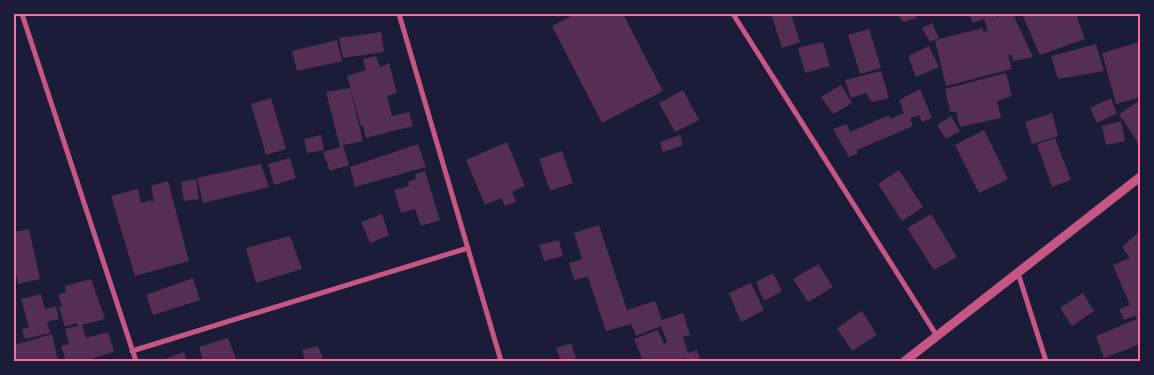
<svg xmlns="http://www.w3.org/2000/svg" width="1154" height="375" font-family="Karla,sans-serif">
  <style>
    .building { fill: #542f53 }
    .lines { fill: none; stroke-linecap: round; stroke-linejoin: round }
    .minor { stroke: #c65784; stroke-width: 5 }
    .tertiary { stroke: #c65784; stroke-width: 9 }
    .neatline { fill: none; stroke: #ff6b9d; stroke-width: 2 }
  </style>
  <rect width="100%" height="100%" fill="#1b1b3a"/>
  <!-- building -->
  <path class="building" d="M575 14H623L663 91 602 123 552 26Z
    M771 14H791L800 42 782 48Z
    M889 14H914L917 18 904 22 897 15 891 17Z
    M969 14H995L996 17 1008 14H1013L1033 57 1013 61 1011 54 1008 55 1012 69 946 86 935 40 983 28V32L988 31 984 19 973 23Z
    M1022 14H1076L1085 39 1040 55Z
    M932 23 939 38 930 42 922 28Z
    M869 29 881 68 860 74 848 35Z
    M381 32 384 52 343 58 339 38Z
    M337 40 342 61 297 71 292 51Z
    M823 42 830 66 805 73 798 48Z
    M1140 42V97L1116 104 1102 53Z
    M1096 44 1104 71 1058 79 1051 56Z
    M929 46 939 67 916 77 908 56Z
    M376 56 380 67 389 63 397 93 387 96 392 116 409 112 413 126 366 138 363 126H361L347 76 366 70 363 59Z
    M881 71 889 98 872 102 866 93 851 98 845 80Z
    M1006 73 1012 96 997 101 1001 118 960 127 956 112H950L945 89Z
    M841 85 852 103 833 114 821 97Z
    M350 88 363 141 343 145 349 165 330 171 323 152 340 147 326 92Z
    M920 89 932 118 922 122 919 115 910 119 913 126 857 150 858 153 849 157 833 129 847 124 850 132 889 115 890 119 904 113 899 100Z
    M683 90 699 120 675 132 659 103Z
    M271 98 286 149 266 155 251 104Z
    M1111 98 1117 113 1097 123 1090 108Z
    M1140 100V141L1138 143 1119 114Z
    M1052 113 1058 136 1032 144 1025 122Z
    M951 116 960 131 946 139 937 125Z
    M1121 121 1125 141 1106 145 1102 126Z
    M984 130 1008 179 979 193 955 145Z
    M321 135 324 150 307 153 304 139Z
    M680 135 683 145 663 152 660 142Z
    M1055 138 1071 180 1052 187 1037 144Z
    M507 142 525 186 512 192 516 202 505 206 501 198 485 205 466 160Z
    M418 144 426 167 355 187 350 167Z
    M562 151 573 183 550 191 539 159Z
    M290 158 296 178 274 185 268 164Z
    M261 164 269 187 203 203 197 178Z
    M899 170 923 207 902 221 878 184Z
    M425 171 440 220 421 226 415 209 401 213 394 190 409 186 408 182 416 179 415 174Z
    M196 179 199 199 184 201 181 182Z
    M168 181 189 261 135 276 111 196 138 189 141 203 151 200V202L154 201 151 186Z
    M382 214 389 235 370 243 361 222Z
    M931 214 957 257 934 270 907 228Z
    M599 225 627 310 655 301 662 320 683 313 690 335 683 337 688 353 697 350 701 361H687L685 358 675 361H643L634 339 658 330 664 344 667 342 661 326 636 336 631 324 606 331 588 277 574 280 569 263 582 259 574 233Z
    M29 229 40 279 18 284 14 263V232Z
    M1140 231V344L1104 358 1096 336 1137 319 1135 316 1124 320 1119 309 1130 305 1113 265 1130 258 1122 247Z
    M290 236 302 269 256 283 246 248Z
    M559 240 563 256 544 261 539 245Z
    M818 264 833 287 808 302 793 279Z
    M773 273 782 291 764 301 756 282Z
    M193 278 200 300 153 315 146 295Z
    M91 279 105 319 82 325 86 338 108 332 114 352 84 361H66L61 346 69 344 65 329 78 326 77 323 65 327 59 307 62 306 58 295 66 292 65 286Z
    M751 283 764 310 741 322 729 293Z
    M1083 293 1094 311 1072 326 1060 308Z
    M41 294 45 309 56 306 59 319 47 322 50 333 25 339 22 329 29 328 21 299Z
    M862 311 877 335 852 351 837 328Z
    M52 334 58 361H14V345Z
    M228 338 237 361H203L199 347Z
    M571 343 576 358 567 361H561L556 348Z
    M318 346 324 361H305L302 350Z
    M184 352 187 361H165V359Z"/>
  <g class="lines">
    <!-- minor -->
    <path class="minor" d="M22 14 136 361
      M399 14 501 361
      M733 14 937 336
      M1018 273 1046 361
      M132 351 468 248"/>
    <!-- tertiary -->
    <path class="tertiary" d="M905 361 1140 177"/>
  </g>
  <!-- border -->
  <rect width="1154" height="375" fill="none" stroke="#1b1b3a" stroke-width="30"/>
  <rect x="15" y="15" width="1124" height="345" class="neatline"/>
</svg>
